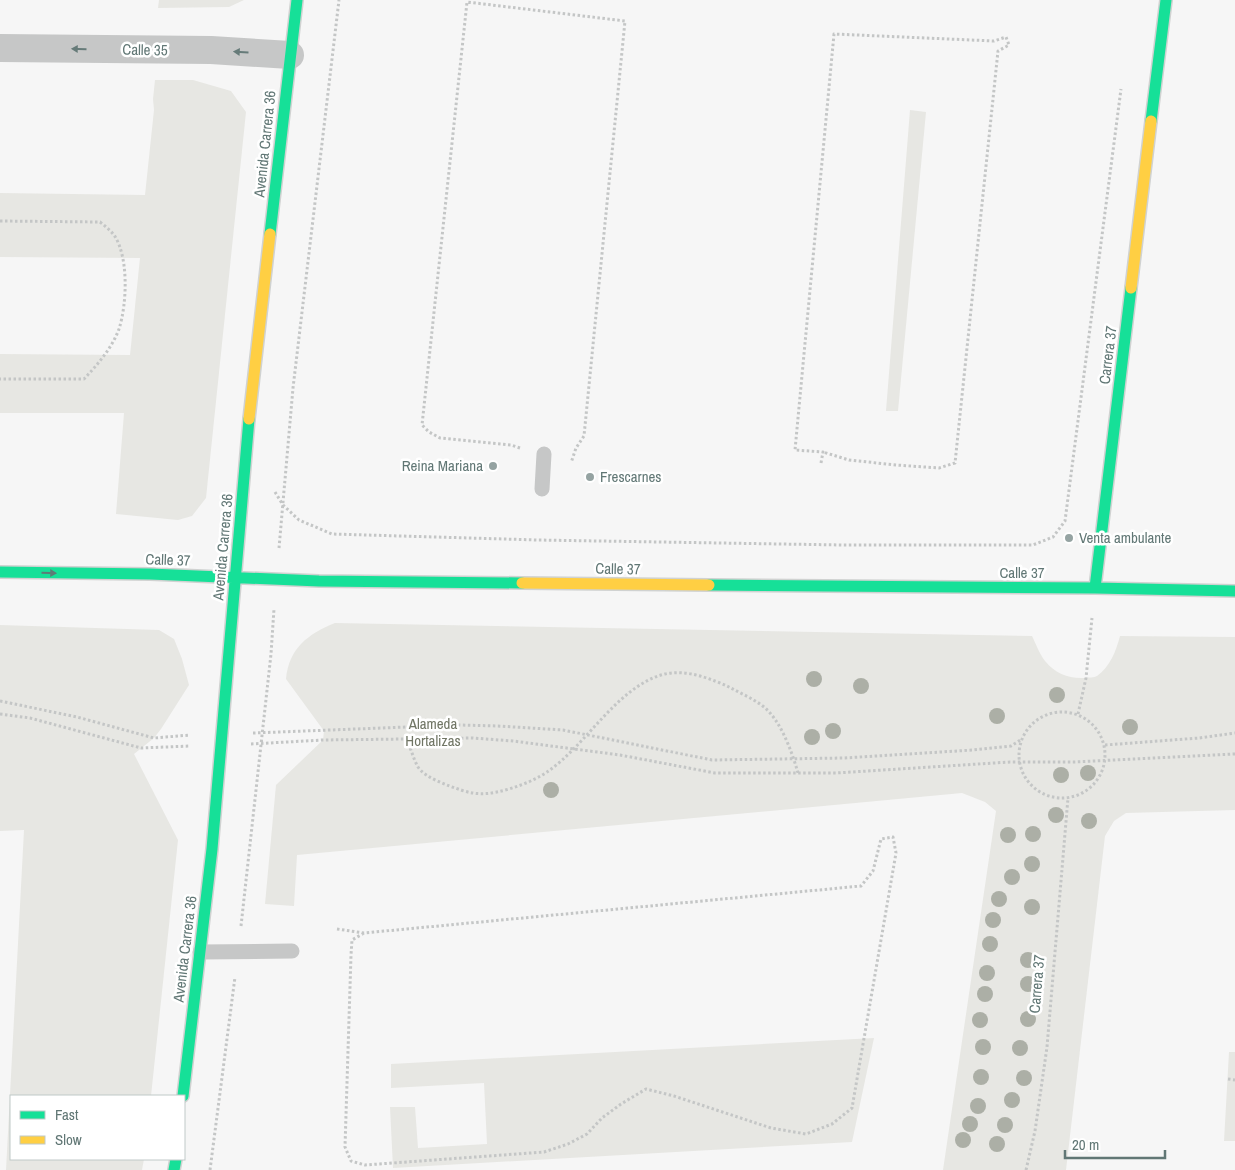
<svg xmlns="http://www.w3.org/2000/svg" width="1235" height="1170" font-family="'Archivo Narrow',sans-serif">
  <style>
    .green { fill: #e7e7e3 }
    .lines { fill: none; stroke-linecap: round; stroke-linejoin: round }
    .fast-casing { stroke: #d0d2d1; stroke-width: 14 }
    .slow-casing { stroke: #d0d2d1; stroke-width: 14 }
    .path { stroke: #c4c6c6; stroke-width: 3; stroke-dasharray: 2.5 2.5; stroke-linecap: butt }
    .lane { stroke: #c6c7c7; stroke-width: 15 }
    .street { stroke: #c6c7c7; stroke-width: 28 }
    .fast { stroke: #16e098; stroke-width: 11 }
    .slow { stroke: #ffcf43; stroke-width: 11 }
    .tree { fill: #acafa6 }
    .oneway { fill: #667b79 }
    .oneway2 { fill: #5d7c77 }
    .poi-dot { fill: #95a3a2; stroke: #fff; stroke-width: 2 }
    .labels { text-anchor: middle; stroke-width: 5; stroke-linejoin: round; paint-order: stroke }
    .street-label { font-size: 15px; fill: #617775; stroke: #fff }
    .poi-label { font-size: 15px; fill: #617775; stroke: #fff; text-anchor: start }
    .park-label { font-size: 15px; fill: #707564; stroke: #fff }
  </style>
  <rect width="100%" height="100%" fill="#f6f6f6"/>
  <!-- green -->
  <path class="green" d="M159 0H244L229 7 158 8Z
    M155 80H193L231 91 246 112 206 498 192 516 178 520 116 514 124 413H0V354L130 355 140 258 0 257V193L145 195 154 110 153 99Z
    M910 110 926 112 898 411H886Z
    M335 623 1032 636C1036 644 1039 653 1045 661 1056 674 1069 679 1085 678 1089 677 1094 678 1097 676 1110 667 1116 651 1120 636L1235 637V810L1126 813 1114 821 1105 836 1066 1170H943L996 811 985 802 962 793 297 855 294 906 265 904 276 785 323 740 324 731 286 679C289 648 308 634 335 623Z
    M0 625 159 630 174 639 182 659 189 685 161 729 154 738 134 754 178 840 151 1096H11V1159H144L142 1170H6L24 830 0 831Z
    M874 1038 852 1142 393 1168 390 1107H415L418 1148 487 1144 484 1083 391 1088V1064Z
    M1229 1052H1235V1141H1224Z"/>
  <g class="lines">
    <defs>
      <path id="fast" d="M1151 121 1166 0
        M270 234 297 0
        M0 572 150 574 319 581 522 583
        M709 585 1095 588 1235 591
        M1095 588 1131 288
        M183 1096 212 849 249 419
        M174 1170 176 1159"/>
      <path id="slow" d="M1131 288 1151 121
        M249 419 270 234
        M522 583 709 585"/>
    </defs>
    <!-- fast casing -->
    <use href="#fast" class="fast-casing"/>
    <!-- slow casing -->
    <use href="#slow" class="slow-casing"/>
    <!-- path -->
    <path class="path" d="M0 221 100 222C105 226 110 230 114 235 129 257 127 304 119 329 112 348 98 364 84 379H0
      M520 448 511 445 440 438 429 432 422 425 467 2 625 21 584 436 576 448 571 463
      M821 463 823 452 795 450 834 34 994 41 1006 37 1009 45 998 51 955 463 939 468 896 465 849 460 823 452
      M275 492 283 505 299 520 332 534 538 540 842 545H1033L1053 537 1065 521 1121 89
      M279 548 293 388 339 0
      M0 701 77 717 154 738 190 735
      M1019 755a43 43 0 1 1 86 0a43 43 0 1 1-86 0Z
      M0 714 30 718 141 748 190 746
      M1078 714 1086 678 1092 618
      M253 733 459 725 498 726 563 730 712 760 844 758 973 750 1011 746 1022 739
      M406 739C411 748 413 758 418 767 425 778 449 786 461 790 478 796 492 794 509 789 522 785 535 780 547 772 586 746 618 685 665 674 687 669 712 679 731 688 742 694 754 699 764 707 781 721 792 752 798 773
      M251 744 323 740 406 739 473 738 513 741 620 755 715 773H836L1010 762H1075L1235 754
      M1105 745 1199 738 1235 733
      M241 926 271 654 274 609
      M337 929 364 933 861 886 873 871 881 839 893 837 896 853 852 1108 832 1124 806 1134 771 1128 674 1096 646 1089 621 1104 602 1118 587 1134 568 1144 544 1152 365 1165 351 1161 345 1147 351 955 352 940 364 933
      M1228 1079 1235 1080
      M210 1170 235 977
      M1026 1170 1035 1131 1047 1047 1068 798"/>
    <!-- lane -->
    <path class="lane" d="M542 489 544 454
      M200 952 292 951"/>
    <!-- street -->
    <path class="street" d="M0 48 211 50 290 55"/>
    <!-- fast -->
    <use href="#fast" class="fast"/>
    <!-- slow -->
    <use href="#slow" class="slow"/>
  </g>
  <!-- trees -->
  <g class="tree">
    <circle cx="814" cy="679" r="8"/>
    <circle cx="861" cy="686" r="8"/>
    <circle cx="1057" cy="695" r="8"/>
    <circle cx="997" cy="716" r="8"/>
    <circle cx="1130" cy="727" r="8"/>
    <circle cx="833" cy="731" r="8"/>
    <circle cx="812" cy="737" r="8"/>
    <circle cx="1088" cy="773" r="8"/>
    <circle cx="1061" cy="775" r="8"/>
    <circle cx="551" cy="790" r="8"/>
    <circle cx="1056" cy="815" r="8"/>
    <circle cx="1089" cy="821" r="8"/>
    <circle cx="1033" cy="834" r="8"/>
    <circle cx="1008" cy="835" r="8"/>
    <circle cx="1032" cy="864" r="8"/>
    <circle cx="1012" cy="877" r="8"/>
    <circle cx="999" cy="899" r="8"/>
    <circle cx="1032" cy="907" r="8"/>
    <circle cx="993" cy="920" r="8"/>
    <circle cx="990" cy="944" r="8"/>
    <circle cx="1028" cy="960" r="8"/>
    <circle cx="987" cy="973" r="8"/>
    <circle cx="1028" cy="984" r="8"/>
    <circle cx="985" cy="994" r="8"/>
    <circle cx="1028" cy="1019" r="8"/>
    <circle cx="980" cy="1020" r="8"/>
    <circle cx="983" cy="1047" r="8"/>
    <circle cx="1020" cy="1048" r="8"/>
    <circle cx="981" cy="1077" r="8"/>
    <circle cx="1024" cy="1078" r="8"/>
    <circle cx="1012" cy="1100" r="8"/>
    <circle cx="978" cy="1106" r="8"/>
    <circle cx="970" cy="1124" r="8"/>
    <circle cx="1005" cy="1125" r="8"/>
    <circle cx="963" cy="1140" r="8"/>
    <circle cx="997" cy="1144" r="8"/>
  </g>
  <!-- one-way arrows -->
  <defs><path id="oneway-solid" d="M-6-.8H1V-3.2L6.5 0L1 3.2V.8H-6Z" transform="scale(1.25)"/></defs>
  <g class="oneway">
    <use href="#oneway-solid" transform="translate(79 49) rotate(-179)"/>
    <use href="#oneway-solid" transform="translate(241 52) rotate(-177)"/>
  </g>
  <use class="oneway2" href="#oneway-solid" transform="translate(49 573) rotate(1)"/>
  <!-- markers -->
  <g class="poi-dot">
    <circle cx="493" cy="466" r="5"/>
    <circle cx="590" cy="477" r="5"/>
    <circle cx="1069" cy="538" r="5"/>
  </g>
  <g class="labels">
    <!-- street labels -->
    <g class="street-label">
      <text transform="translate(145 50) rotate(1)" y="5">Calle 35</text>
      <text transform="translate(265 144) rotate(-84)" y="5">Avenida Carrera 36</text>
      <text transform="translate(1108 355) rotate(-83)" y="5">Carrera 37</text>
      <text transform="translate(223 547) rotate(-85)" y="5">Avenida Carrera 36</text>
      <text transform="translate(168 560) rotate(2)" y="5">Calle 37</text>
      <text transform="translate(618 569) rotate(1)" y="5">Calle 37</text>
      <text x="1022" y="578">Calle 37</text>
      <text transform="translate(185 949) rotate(-83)" y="5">Avenida Carrera 36</text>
      <text transform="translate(1037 984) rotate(-85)" y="5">Carrera 37</text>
    </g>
    <!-- poi labels -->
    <g class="poi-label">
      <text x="483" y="471" text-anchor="end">Reina Mariana</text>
      <text x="600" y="482">Frescarnes</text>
      <text x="1079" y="543">Venta ambulante</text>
    </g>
    <!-- park labels -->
    <g class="park-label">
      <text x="433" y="729">Alameda<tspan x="433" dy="17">Hortalizas</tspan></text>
    </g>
  </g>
  <!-- legend -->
  <rect x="10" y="1095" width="175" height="65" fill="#ffffff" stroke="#c0c9c8"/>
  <rect x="20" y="1111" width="25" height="8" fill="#16e098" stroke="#c0c9c8"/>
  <text x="55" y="1120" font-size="15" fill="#617775">Fast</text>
  <rect x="20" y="1136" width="25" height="8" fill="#ffcf43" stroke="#c0c9c8"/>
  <text x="55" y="1145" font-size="15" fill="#617775">Slow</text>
  <!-- scale -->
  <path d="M1065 1150v8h100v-8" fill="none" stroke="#617775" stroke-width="2.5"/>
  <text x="1072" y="1150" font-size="15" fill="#617775" stroke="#ffffff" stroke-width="4" paint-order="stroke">20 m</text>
</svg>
